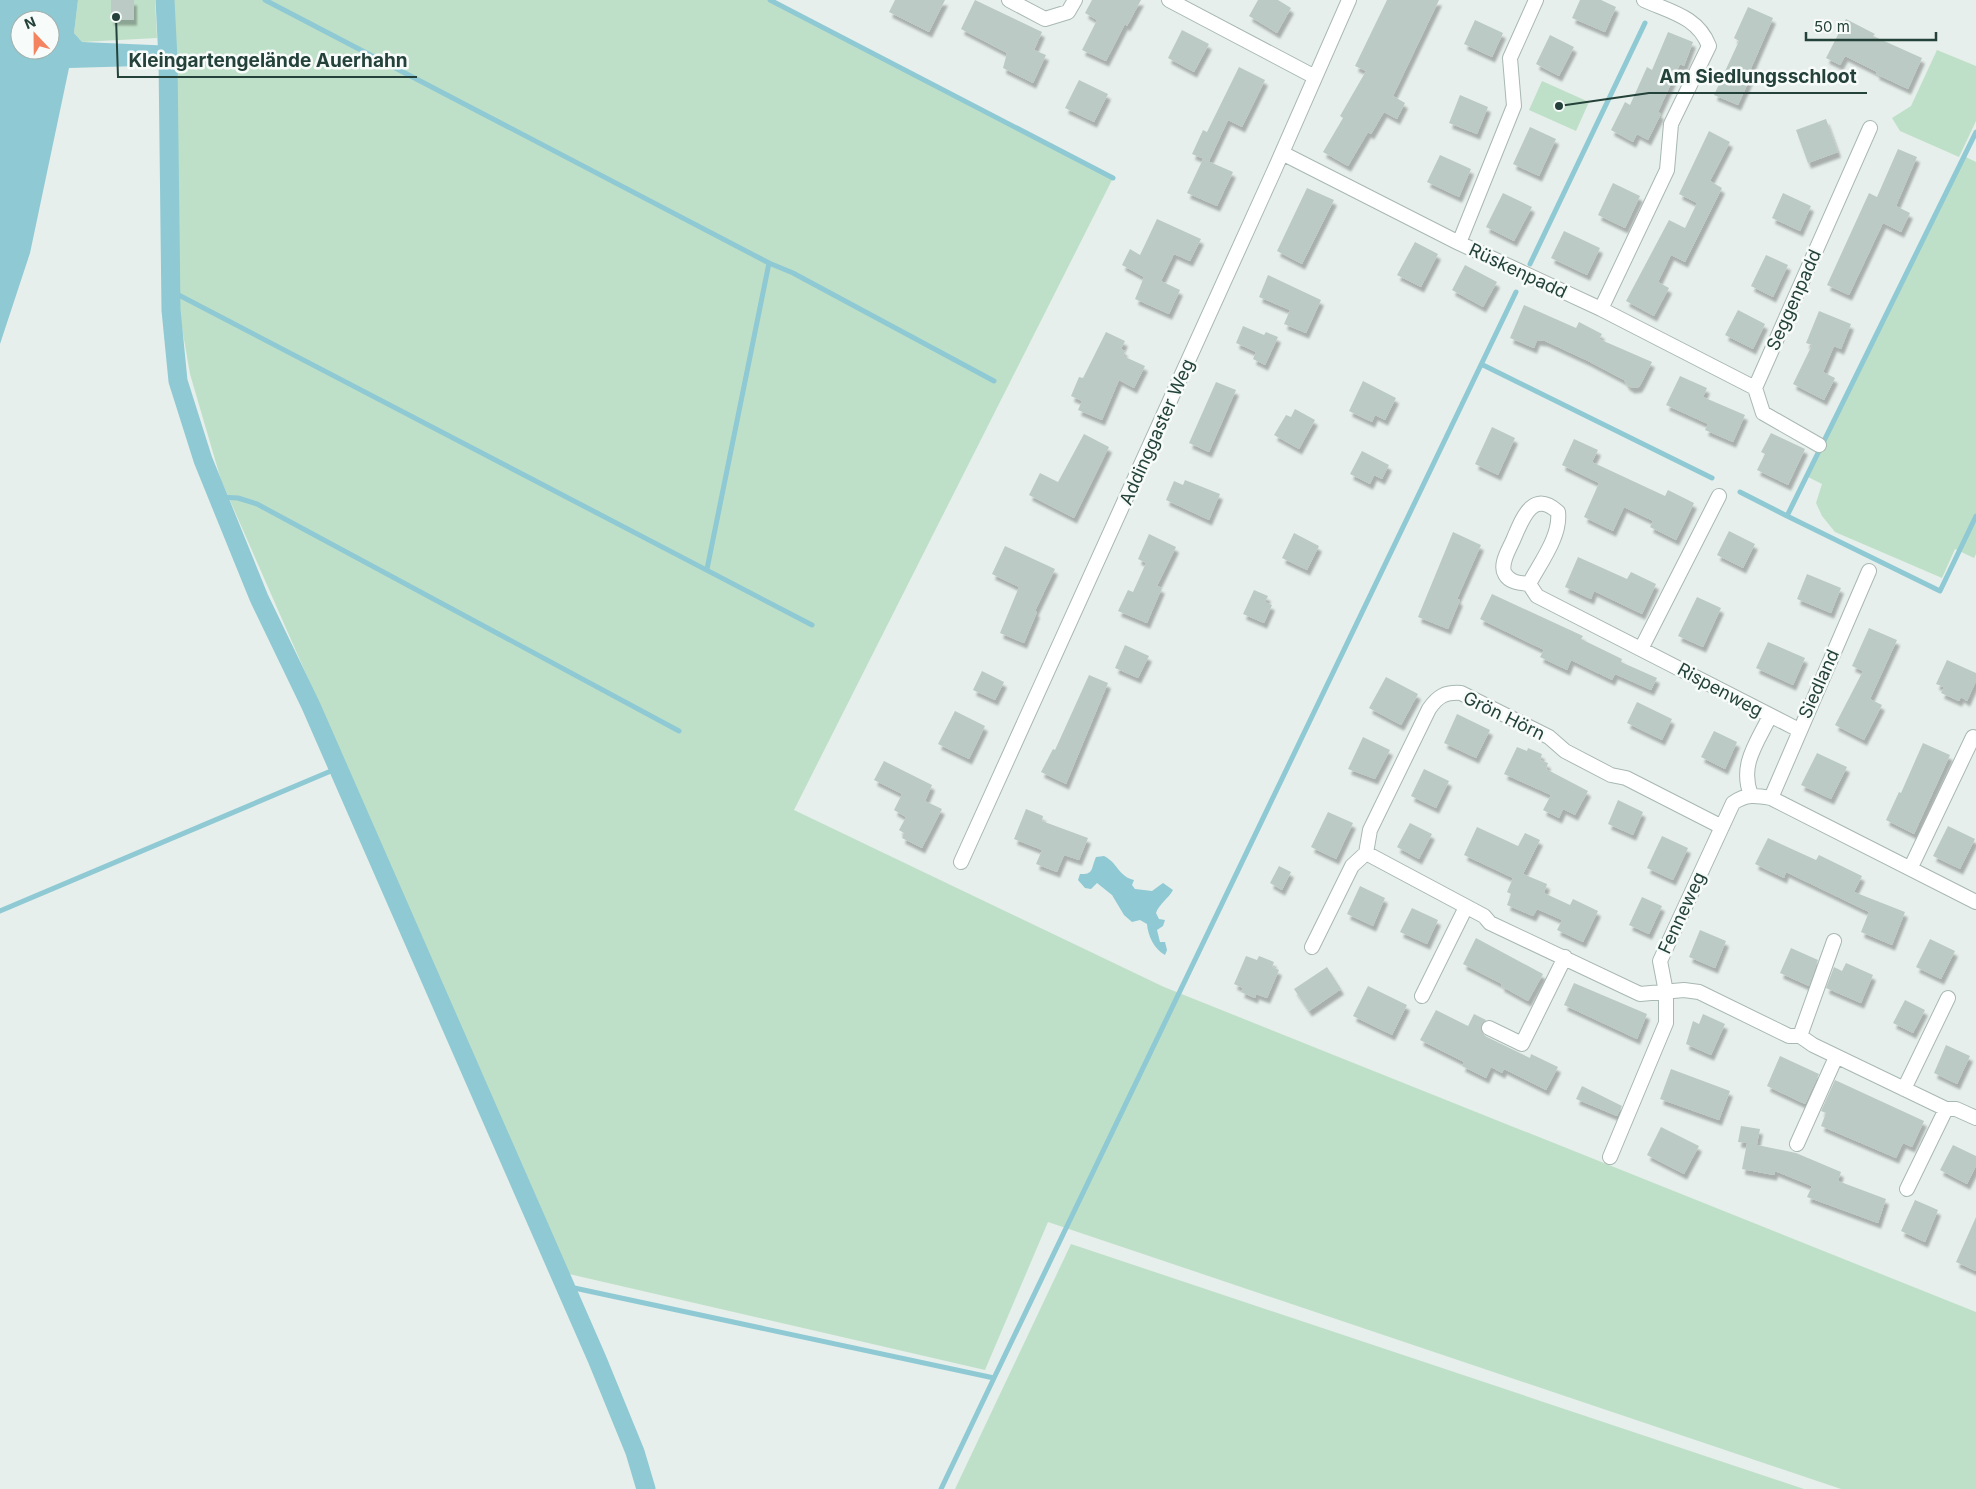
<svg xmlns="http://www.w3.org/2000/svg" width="1976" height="1489" font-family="Inter,sans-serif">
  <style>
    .green { fill: #bfe0c8 }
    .water { fill: #8ec9d4; fill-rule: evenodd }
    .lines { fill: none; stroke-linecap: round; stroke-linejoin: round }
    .stream { stroke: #8ec9d4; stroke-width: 5 }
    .canal { stroke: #8ec9d4; stroke-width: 19 }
    .building { fill: #bbcac4; filter: url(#shadow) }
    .minor-casing { stroke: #a8b8b2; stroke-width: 16 }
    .minor { stroke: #fff; stroke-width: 14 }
    .labels { text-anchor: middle; stroke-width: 5; stroke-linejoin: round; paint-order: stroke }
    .street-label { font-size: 18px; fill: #24423a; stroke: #f7fbf9 }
    .leader { fill: none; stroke: #24423a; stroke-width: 2 }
    .callout-dot { fill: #24423a; stroke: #f7fbf9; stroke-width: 2 }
    .callout-label { font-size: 19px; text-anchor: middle; font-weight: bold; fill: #24423a; stroke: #f7fbf9; stroke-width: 5; stroke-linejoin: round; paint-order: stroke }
  </style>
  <defs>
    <filter id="shadow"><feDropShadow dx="3" dy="5.5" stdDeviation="1" flood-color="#0004"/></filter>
  </defs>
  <rect width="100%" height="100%" fill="#e6efeb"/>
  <!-- green -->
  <path class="green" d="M78 0H155L157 38 82 42 74 33Z
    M173 0H767L1113 178 794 810 1164 987 1976 1312V1489H1841L1048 1222 985 1370 569 1274 221 480 190 374 178 305Z
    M1937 50 1976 66V121L1959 157 1900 131 1892 118 1911 106Z
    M1542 81 1589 102 1576 131 1529 110Z
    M1964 156 1976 162V554L1974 558 1955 549 1942 578 1835 532 1822 516 1816 503 1822 484 1806 476Z
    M1071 1244 1804 1489H955Z"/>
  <!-- water -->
  <path class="water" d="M0 0H78L74 33 82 42 175 46 174 65 69 68 30 253 0 344ZM20 20H50V50H20Z
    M1104 856C1117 862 1119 877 1134 880L1132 885 1135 889 1152 891 1163 883 1173 890C1168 899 1159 904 1156 913L1159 919 1165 920 1163 926 1157 930 1160 942H1165L1167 950 1165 955C1154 949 1148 936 1147 924L1140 920 1132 922 1124 915 1112 895 1097 883 1091 889 1085 888 1078 880 1080 874C1094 875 1091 868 1096 857Z"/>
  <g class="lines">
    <!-- stream -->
    <path class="stream" d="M265 0 769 263 707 569
      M770 0 1113 178
      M769 263 793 273 994 381
      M1530 264 1645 23
      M171 291 812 625
      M1483 365 1712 478
      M1740 492 1787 516 1976 132
      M218 497 238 498 257 504 679 731
      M1787 516 1940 591 1976 516
      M0 911 338 768
      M565 1286 994 1378 1516 292
      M941 1489 994 1378"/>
    <!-- canal -->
    <path class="canal" d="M155 59H168L165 0
      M168 59 171 310 178 381 203 460 259 598 311 706 597 1359 635 1452 646 1489"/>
  </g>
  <!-- building -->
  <path class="building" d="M111 0H134V20H111Z
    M895 0H945L929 32 889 12Z
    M975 0 1042 32 1034 50 1046 55 1033 83 1003 68 1007 53 961 29Z
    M1092 0H1141L1127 26 1125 24 1106 61 1082 50 1097 20 1085 13Z
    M1258 0H1278L1291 8 1277 33 1249 16Z
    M1387 0H1439L1393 96 1405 103 1397 119 1384 112 1371 134 1368 132 1348 166 1323 152 1343 118 1340 116 1366 71 1355 66Z
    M1580 0H1601L1616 7 1605 32 1572 18Z
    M1748 7 1773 18 1749 73 1752 74 1738 105 1714 95 1739 41 1734 38Z
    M1846 19 1875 34 1873 36 1922 58 1908 89 1876 74 1877 72 1845 56 1840 65 1826 58Z
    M1475 20 1503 33 1492 57 1464 44Z
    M1182 30 1209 44 1194 72 1168 58Z
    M1668 32 1693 42 1684 66 1680 64 1658 112 1661 114 1648 140 1637 134 1633 142 1611 130 1625 102 1630 105 1647 67 1652 70Z
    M1550 35 1574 47 1559 76 1536 64Z
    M1239 67 1265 80 1242 127 1228 120 1209 161 1192 154 1203 130 1207 132Z
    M1079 80 1108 94 1094 122 1065 108Z
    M1460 95 1488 107 1477 134 1449 123Z
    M1826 119 1838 152 1808 163 1796 130Z
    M1530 127 1556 139 1539 176 1513 164Z
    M1709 131 1730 142 1710 181 1722 188 1685 262 1671 255 1658 282 1669 288 1654 316 1626 301 1669 220 1685 228 1697 203 1679 194Z
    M1898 149 1917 157 1896 206 1910 213 1901 232 1883 223 1849 295 1827 285 1869 193 1877 197Z
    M1440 155 1471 169 1459 197 1427 182Z
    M1203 159 1233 172 1217 206 1187 193Z
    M1613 183 1640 196 1625 228 1598 215Z
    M1307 188 1334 200 1302 264 1277 251Z
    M1503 193 1532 207 1514 241 1486 227Z
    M1783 193 1811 206 1800 231 1772 218Z
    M1157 219 1201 239 1190 261 1174 254 1161 281 1180 290 1169 314 1135 299 1144 277 1122 265 1130 249 1140 255Z
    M1564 231 1600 248 1587 275 1551 258Z
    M1415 242 1438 254 1421 287 1397 275Z
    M1766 255 1788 265 1773 297 1751 286Z
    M1465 265 1497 282 1483 307 1452 290Z
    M1268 275 1321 300 1306 333 1284 324 1290 310 1259 297Z
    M1524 305 1576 328 1579 322 1602 334 1599 339 1652 362 1642 382 1639 387 1632 388 1627 385 1624 380 1588 361 1545 341 1537 340 1534 348 1510 338Z
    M1738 310 1765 324 1753 349 1725 335Z
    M1819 311 1851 324 1841 349 1834 346 1823 372 1835 378 1824 400 1793 384 1812 345 1806 343Z
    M1243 326 1264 335 1266 332 1278 337 1265 365 1253 359 1256 352 1236 343Z
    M1106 332 1125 341 1121 349 1125 351 1123 356 1145 366 1134 388 1119 380 1102 420 1078 410 1082 401 1071 396 1079 377 1083 378Z
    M1680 376 1707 388 1703 397 1745 415 1733 442 1705 430 1708 424 1666 405Z
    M1363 381 1396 398 1385 420 1375 415 1372 422 1349 411Z
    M1216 382 1236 390 1209 452 1189 443Z
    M1295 409 1315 420 1299 449 1274 435 1286 415 1291 417Z
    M1492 427 1515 438 1498 475 1475 464Z
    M1771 433 1805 449 1788 485 1757 470 1765 454 1761 452Z
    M1084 434 1109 447 1074 518 1029 495 1040 473 1058 482Z
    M1574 439 1598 450 1592 462 1665 496 1668 490 1694 503 1676 540 1650 527 1653 521 1624 507 1613 531 1584 517 1599 483 1562 465Z
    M1362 451 1389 465 1382 479 1374 475 1370 484 1350 474Z
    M1185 480 1220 494 1209 520 1166 500 1174 481 1183 485Z
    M1729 531 1755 544 1743 568 1717 555Z
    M1453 532 1481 545 1457 599 1460 600 1448 629 1418 617Z
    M1294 533 1319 546 1307 570 1282 558Z
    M1149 534 1176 547 1157 586 1162 588 1147 623 1118 611 1128 590 1133 592 1146 563 1138 559Z
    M1005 546 1055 569 1035 611 1037 612 1024 643 1000 633 1019 587 992 574Z
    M1578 557 1627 579 1631 572 1656 584 1642 614 1594 591 1591 599 1565 587Z
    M1807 574 1841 588 1831 613 1797 599Z
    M1254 590 1268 596 1265 602 1272 605 1264 623 1243 614Z
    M1492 594 1583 636 1581 639 1622 659 1621 662 1657 678 1651 690 1615 674 1612 680 1571 660 1567 670 1540 657 1544 650 1480 619Z
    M1697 597 1721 608 1703 647 1678 636Z
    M1869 628 1897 640 1870 699 1882 705 1864 740 1835 725 1863 671 1852 666Z
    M1768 642 1805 658 1793 685 1756 668Z
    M1125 645 1149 656 1138 678 1115 668Z
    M1947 660 1976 673V681L1967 701 1961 697 1959 701 1941 693 1944 687 1936 684Z
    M982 671 1004 682 995 700 973 690Z
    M1089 675 1108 683 1066 784 1041 772 1053 749 1055 750Z
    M1386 677 1418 694 1401 725 1369 708Z
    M1637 702 1672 719 1662 740 1627 723Z
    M955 711 985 726 969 759 938 744Z
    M1457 714 1490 730 1476 758 1444 743Z
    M1714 731 1737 742 1725 769 1701 757Z
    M1363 737 1390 750 1375 779 1348 769Z
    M1923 743 1950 755 1914 834 1886 820 1899 792 1901 793Z
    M1517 747 1527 751 1528 748 1542 754 1540 760 1548 763 1546 769 1588 791 1575 815 1563 809 1559 818 1543 810 1551 795 1504 774Z
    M1817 753 1847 767 1831 799 1801 785Z
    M884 761 932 785 925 801 942 809 922 848 902 838 904 833 899 830 906 817 894 810 902 794 874 780Z
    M1424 769 1449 781 1436 808 1411 796Z
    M1618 800 1643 812 1633 835 1608 824Z
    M1026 809 1043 816 1042 821 1088 838 1079 860 1064 855 1057 872 1036 864 1042 850 1014 839Z
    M1328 812 1353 823 1336 859 1311 847Z
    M1410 823 1432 834 1419 859 1397 847Z
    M1948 826 1975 839 1960 869 1933 856Z
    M1477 827 1518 846 1525 833 1540 840 1523 874 1547 884 1544 893 1570 905 1573 899 1598 911 1583 942 1557 930 1562 920 1537 909 1533 916 1507 905 1511 894 1507 892 1513 878 1464 855Z
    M1662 836 1688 848 1673 880 1647 868Z
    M1768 838 1816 860 1819 855 1862 876 1854 892 1905 912 1892 945 1861 932 1869 912 1786 872 1784 878 1755 864Z
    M1279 866 1291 872 1282 890 1270 883Z
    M1360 886 1385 898 1373 926 1347 914Z
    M1642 897 1662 906 1649 934 1629 925Z
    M1412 908 1438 920 1427 944 1400 932Z
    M1700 930 1726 941 1715 968 1689 957Z
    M1476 938 1543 974 1528 1001 1501 986 1502 984 1463 964Z
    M1930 939 1955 951 1941 979 1916 967Z
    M1791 948 1818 960 1809 986 1780 973Z
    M1246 956 1257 960 1259 956 1274 962 1272 967 1279 970 1267 998 1256 994 1255 998 1241 992 1243 988 1234 984Z
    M1846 963 1873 975 1861 1003 1826 988 1834 967 1842 971Z
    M1327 967 1341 989 1309 1011 1294 989Z
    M1574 983 1647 1014 1637 1039 1564 1005Z
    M1368 986 1407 1005 1392 1035 1353 1016Z
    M1905 1000 1925 1010 1913 1033 1893 1023Z
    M1436 1010 1468 1026 1474 1014 1486 1020 1480 1028 1485 1036 1530 1058 1531 1054 1558 1067 1546 1090 1504 1069 1502 1073 1491 1067 1486 1078 1462 1066 1464 1062 1420 1040Z
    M1703 1014 1725 1024 1711 1055 1686 1044 1693 1021 1699 1024Z
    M1946 1045 1970 1056 1957 1084 1934 1073Z
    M1780 1056 1819 1074 1805 1104 1767 1086Z
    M1671 1069 1730 1091 1719 1120 1660 1099Z
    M1835 1080 1924 1121 1912 1147 1903 1143 1896 1158 1821 1126 1826 1113 1821 1111Z
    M1582 1086 1622 1106 1617 1116 1576 1099Z
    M1741 1126 1760 1129 1757 1144 1748 1143 1796 1153 1841 1172 1838 1181 1886 1199 1878 1223 1807 1197 1812 1186 1775 1171 1774 1175 1742 1169 1747 1143 1738 1142Z
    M1661 1127 1699 1146 1684 1174 1647 1155Z
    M1953 1145 1976 1156V1166L1967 1184 1940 1170Z
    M1915 1200 1938 1210 1925 1242 1901 1231Z
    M1976 1217V1271L1956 1262Z"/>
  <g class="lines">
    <defs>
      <path id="minor" d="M1009 0 1045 19 1068 12 1075 0
        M1169 0 1315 77
        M1282 153 1459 243 1601 309 1755 388
        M1459 243 1514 106 1510 58 1536 0
        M1601 309 1667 170 1671 124 1709 46C1698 17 1671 12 1644 0
        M1819 445 1763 413 1755 388 1870 128
        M1529 584C1540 563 1561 536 1558 512 1533 490 1523 517 1514 538 1510 548 1499 564 1505 574 1510 583 1521 583 1529 584L1537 596 1799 730
        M1641 649 1719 496
        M1751 795C1739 765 1757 743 1770 716
        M1771 798 1869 571
        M1722 827 1626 778 1611 775 1565 751 1549 737 1461 693C1445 692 1438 696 1429 709L1370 830 1366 853 1484 916 1490 923 1640 994 1684 990 1699 992 1789 1036H1800L1813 1045 1946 1109H1956L1976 1118
        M961 862 1274 171 1349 0
        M1911 867 1973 737
        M1312 947 1352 866 1366 853
        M1422 996 1466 907
        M1489 1028 1522 1044 1565 957
        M1800 1036 1834 941
        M1904 1089 1948 998
        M1797 1144 1836 1057
        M1610 1157 1666 1023V992L1660 961 1733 803C1746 794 1755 795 1771 798L1976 902
        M1907 1189 1946 1109"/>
    </defs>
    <!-- minor casing -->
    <use href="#minor" class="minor-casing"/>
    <!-- minor -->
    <use href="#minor" class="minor"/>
  </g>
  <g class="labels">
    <!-- street labels -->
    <g class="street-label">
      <text transform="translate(1518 271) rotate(25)" y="6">Rüskenpadd</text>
      <text transform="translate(1794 300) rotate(-66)" y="6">Seggenpadd</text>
      <text transform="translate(1157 432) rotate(-66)" y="6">Addinggaster Weg</text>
      <text transform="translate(1819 684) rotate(-66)" y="6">Siedland</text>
      <text transform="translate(1720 690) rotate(28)" y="6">Rispenweg</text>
      <text transform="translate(1504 716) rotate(26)" y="6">Grön Hörn</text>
      <text transform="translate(1682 913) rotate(-65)" y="6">Fenneweg</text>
    </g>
  </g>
  <!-- callouts -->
  <path class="leader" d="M116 17L118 77H417M1559 106L1649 93H1867"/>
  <g class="callout-dot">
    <circle cx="116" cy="17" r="5"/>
    <circle cx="1559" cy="106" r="5"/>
  </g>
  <g class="callout-label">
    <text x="268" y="67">Kleingartengelände Auerhahn</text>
    <text x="1758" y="83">Am Siedlungsschloot</text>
  </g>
  <!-- north arrow -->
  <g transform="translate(35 35) rotate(338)"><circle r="24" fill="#f7fbf9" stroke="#a3b1ad"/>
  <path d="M0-4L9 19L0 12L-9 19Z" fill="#f4845f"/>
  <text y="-8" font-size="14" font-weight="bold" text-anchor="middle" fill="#24423a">N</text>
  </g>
  <!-- scale -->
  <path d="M1806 32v8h130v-8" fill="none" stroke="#24423a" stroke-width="2.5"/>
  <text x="1814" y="32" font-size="15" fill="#24423a" stroke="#f7fbf9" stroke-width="4" paint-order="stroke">50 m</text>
</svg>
